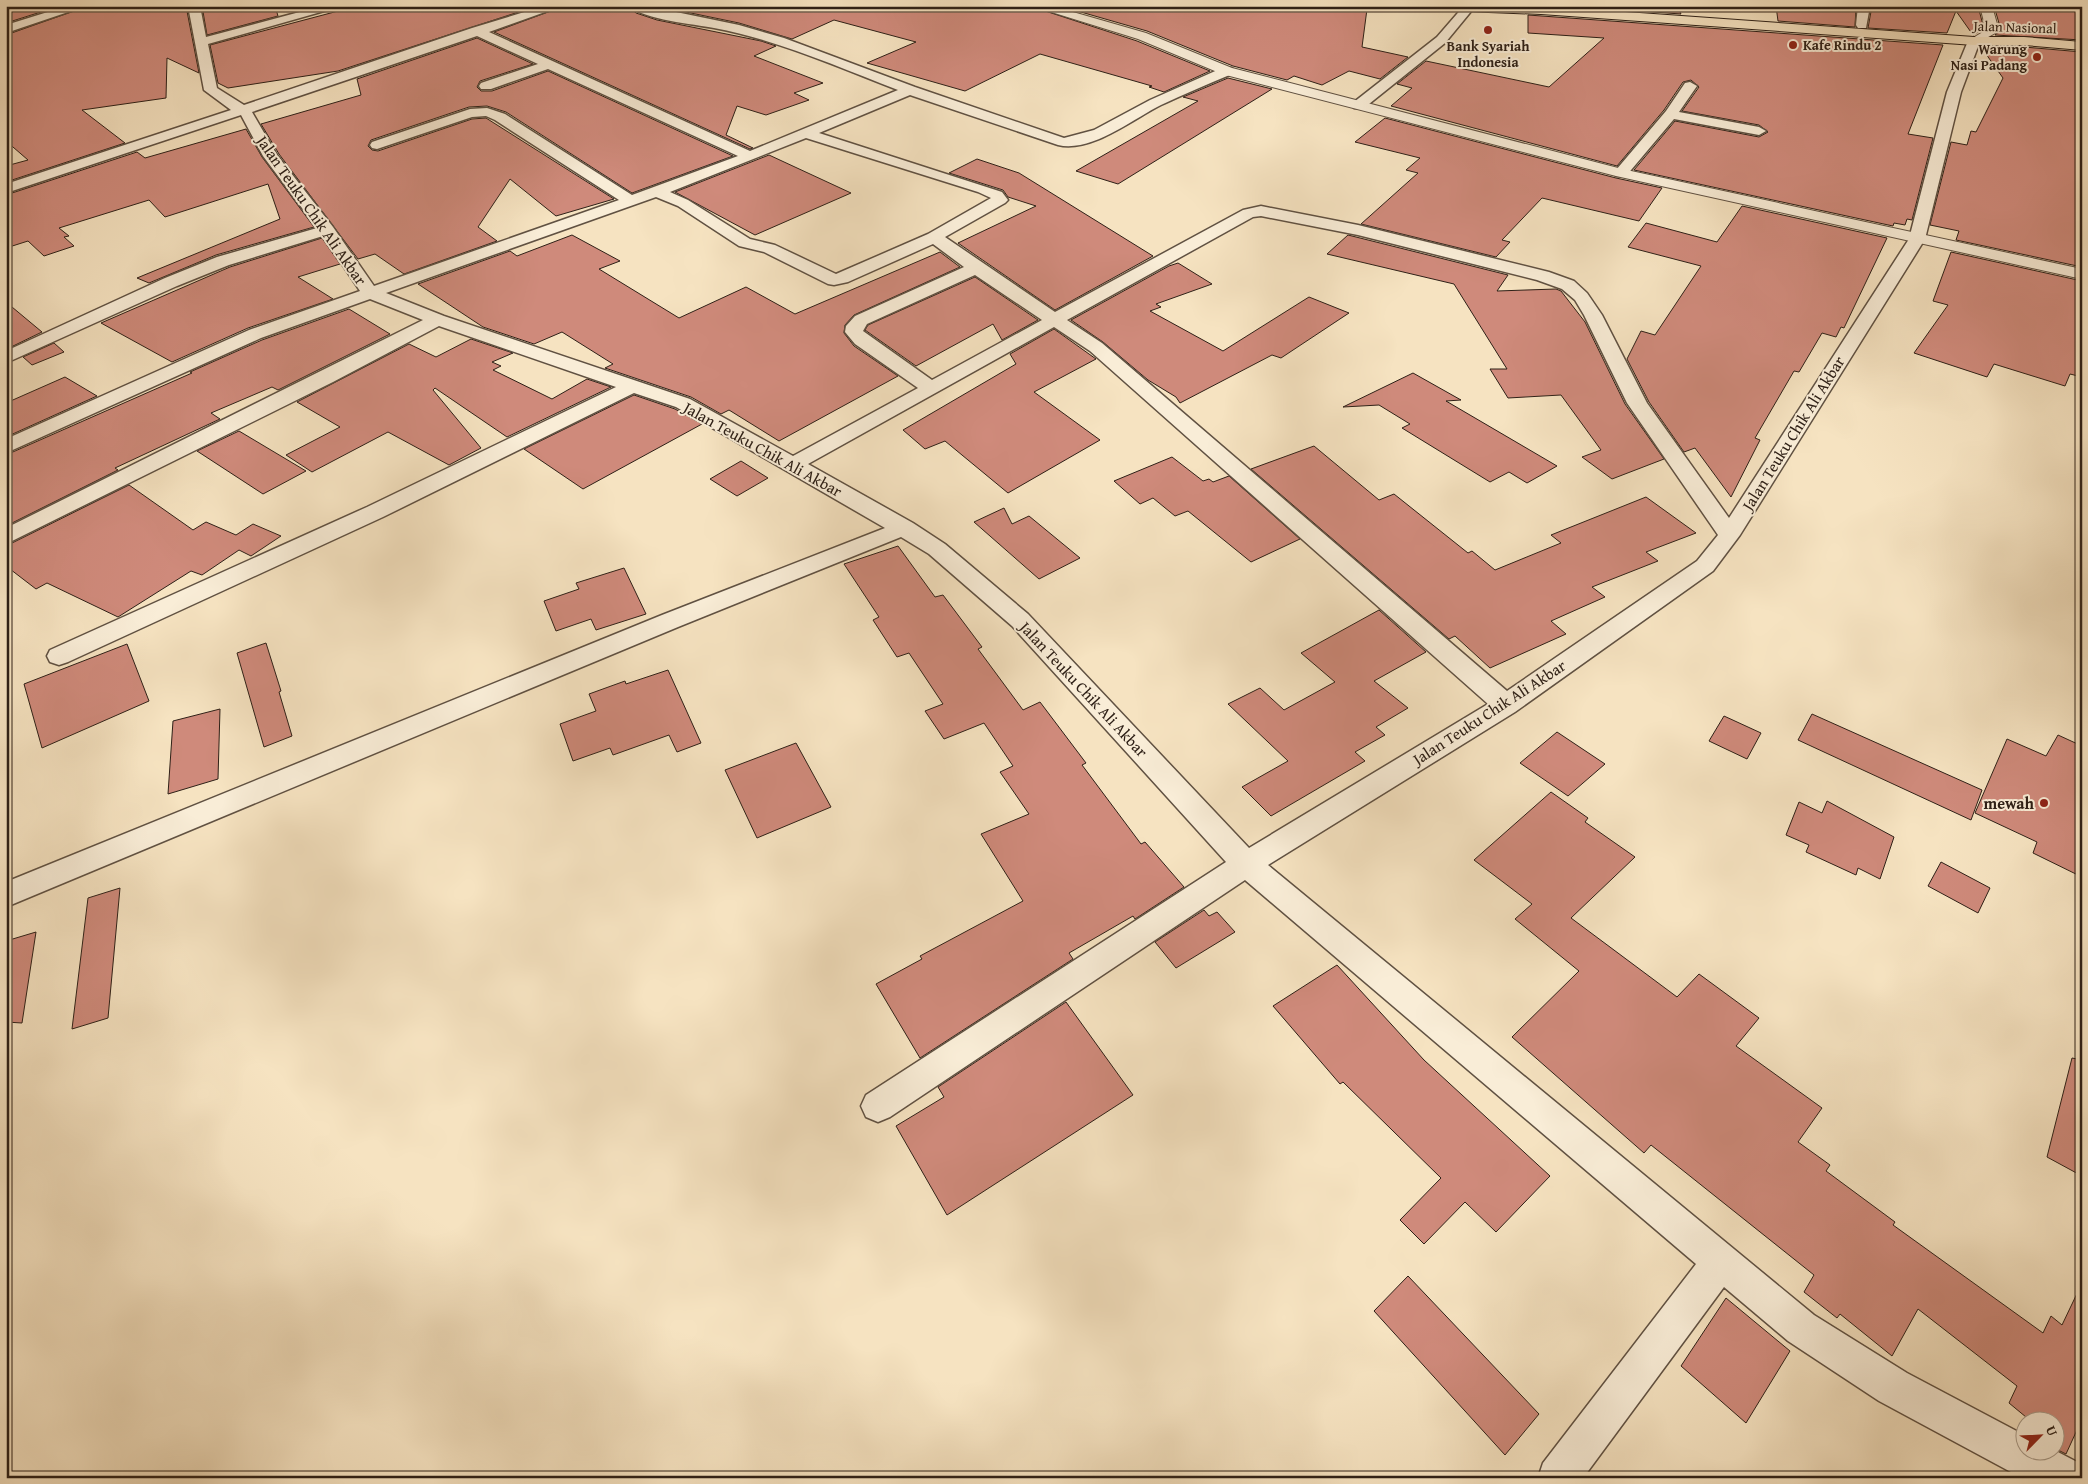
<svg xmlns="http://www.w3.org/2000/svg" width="2088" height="1484" font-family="'Gentium Book Plus',serif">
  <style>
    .building { fill: #cf8a7b; stroke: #2e2017 }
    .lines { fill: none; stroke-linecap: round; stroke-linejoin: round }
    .minor-casing { stroke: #605142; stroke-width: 3 }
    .tertiary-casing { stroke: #605142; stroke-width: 2 }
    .trunk-casing { stroke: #2e2017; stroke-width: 2 }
    .minor { fill: #f9edd7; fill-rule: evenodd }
    .tertiary { fill: #f9edd7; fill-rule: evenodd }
    .trunk { fill: #f6e3c1; fill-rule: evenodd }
    .poi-dot { fill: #8f2418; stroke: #f9edd7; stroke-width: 2 }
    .labels { text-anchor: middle; stroke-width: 4; stroke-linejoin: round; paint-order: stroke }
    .far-street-label { font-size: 14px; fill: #2e2017; stroke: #f9edd7 }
    .far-poi-label { font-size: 14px; font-weight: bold; fill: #2e2017; stroke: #f9edd7; text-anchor: start }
    .street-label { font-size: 16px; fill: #2e2017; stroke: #f9edd7 }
    .poi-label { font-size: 16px; font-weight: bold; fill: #2e2017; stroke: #f9edd7; text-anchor: end }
  </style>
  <rect width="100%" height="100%" fill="#f6e3c1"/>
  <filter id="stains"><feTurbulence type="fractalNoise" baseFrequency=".004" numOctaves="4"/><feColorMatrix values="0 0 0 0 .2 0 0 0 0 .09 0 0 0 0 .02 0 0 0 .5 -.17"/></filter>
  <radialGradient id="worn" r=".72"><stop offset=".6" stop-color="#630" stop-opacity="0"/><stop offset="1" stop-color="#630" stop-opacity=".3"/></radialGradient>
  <!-- building -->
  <path class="building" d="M6 6H60L6 23Z
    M88 6H186L199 73 167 58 166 98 82 110 125 143 6 182V166L28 160 6 141V35Z
    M202 6H275L278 16 207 35Z
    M357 6H537L338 71 228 88 218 83 210 45Z
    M564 6H628L636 13 657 20 761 41 776 46 754 56 823 83 794 93 809 100 766 115 737 106 726 135 753 148 750 149 494 32Z
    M657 6H1030L1137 41 1210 71 1164 92 1149 87 1152 86 1040 54 965 91 867 63 916 42 834 20 792 39 739 23Z
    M1060 6H1352L1367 9 1362 47 1408 57 1380 79 1349 71 1322 85 1294 76 1287 80 1233 66 1147 31Z
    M1571 6H1677L1681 14Z
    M1776 6H1803L1842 11V6H1856L1855 27 1778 21Z
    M1872 6H1978L1984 29 1973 35 1956 11 1947 33 1868 28Z
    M1994 6H2082V40L1995 35 2001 30Z
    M1528 15 1943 45 1908 134 1933 138 1912 220 1907 219 1905 225 1894 223 1893 226 1634 170 1675 121 1759 137 1768 132 1759 125 1682 111 1699 87 1691 80 1683 82 1664 110 1617 166 1391 106 1412 88 1397 84 1426 61 1549 87 1604 38 1528 33Z
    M477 38 533 64 480 81 477 87 481 91H492L548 71 733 156 632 193 506 112 487 106 469 107 371 140 368 146 372 150 378 151 472 119 486 118 614 199 556 216 510 179 478 227 497 241 404 274 375 254 358 259 279 154 261 124 361 95 357 79Z
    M1981 47H2024L2082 52V267L1956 240 1959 231 1930 225 1951 142 1967 145 1971 131 1976 132 2003 78Z
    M1228 78 1272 89 1118 184 1076 171 1198 101 1183 97Z
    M1385 118 1616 178 1662 188 1639 221 1542 198 1502 240 1510 242 1496 257 1361 224 1418 173 1406 170 1420 158 1355 142Z
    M246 129 262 157 314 227 216 255 149 283 137 278 280 219 268 184 165 217 149 200 59 228 69 236 64 237 74 246 44 256 28 241 6 248V195L137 152 145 158Z
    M769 155 851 193 755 235 675 192Z
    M977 159 1019 173 1153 256 1055 310 958 243 1036 206 1008 197 1003 190 949 173Z
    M1742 206 1887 238 1844 328 1841 327 1836 337 1822 333 1799 372 1794 371 1755 438 1760 440 1731 497 1695 448 1684 452 1649 402 1627 359 1641 331 1655 335 1701 266 1628 247 1646 223 1717 242Z
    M572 235 620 261 599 269 679 318 746 287 795 314 940 252 960 267 854 315 845 325 844 333 854 346 898 376 779 441 729 410 721 414 691 397 605 368 613 364 562 332 534 344 483 327 418 284 510 251 517 256Z
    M1348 235 1508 275 1497 291 1556 289 1561 291 1585 322 1625 404 1664 459 1612 479 1582 457 1601 450 1561 395 1508 398 1490 369H1507L1454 284 1327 254Z
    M322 238 340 264 298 277 333 299 248 328 172 362 101 323 230 267Z
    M1951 252 2082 281V377L2070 374 2065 386 1994 364 1987 377 1914 353 1948 305 1933 301Z
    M1178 263 1212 284 1156 304 1161 307 1150 311 1223 351 1309 297 1349 313 1281 358 1272 355 1180 403 1176 397 1148 380 1103 342 1071 320 1169 266Z
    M975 277 1038 320 1002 340 993 324 916 366 865 330 868 325Z
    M6 302 42 332 11 347 6 342Z
    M349 309 390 334 278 390 272 387 211 413 220 419 115 468 118 470 6 526V455L192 373 190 372 262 340Z
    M1054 329 1096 359 1034 392 1100 440 1008 493 945 441 925 449 903 430 1016 364 1010 354Z
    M471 339 513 353 492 362 501 366 493 370 552 399 587 379 611 387 507 437 435 388 433 390 481 448 449 465 388 432 312 472 286 455 340 427 297 402 409 344 436 357Z
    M54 343 64 352 32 365 23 357Z
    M1413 373 1461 400 1446 401 1557 466 1527 483 1509 472 1490 482 1402 428 1410 424 1379 405 1343 407Z
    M65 377 97 396 6 437V403Z
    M634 395 675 409 702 424 583 489 524 449Z
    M239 431 306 471 263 494 197 451Z
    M1314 446 1379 500 1394 494 1468 553 1472 551 1495 570 1561 543 1551 535 1646 497 1696 533 1646 552 1658 561 1592 587 1605 597 1551 621 1566 634 1490 668 1455 636 1449 639 1251 469Z
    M1172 457 1203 481 1209 479 1213 482 1229 476 1300 539 1251 562 1188 511 1175 516 1153 498 1140 504 1114 481Z
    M741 461 768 478 737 496 710 479Z
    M129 485 193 530 206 522 236 535 253 524 281 536 251 556 239 550 202 575 191 571 118 617 47 583 36 589 6 566V546Z
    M1004 508 1012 524 1029 516 1080 558 1039 579 974 522Z
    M898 546 935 597 943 595 982 647 978 649 1023 710 1040 702 1086 763 1082 765 1141 844 1145 842 1184 887 1135 919 1133 916 1069 953 1073 959 920 1058 876 984 922 959 920 956 1023 901 981 834 1029 814 1000 772 1013 766 984 723 944 739 925 711 943 704 909 653 897 657 873 620 879 617 844 564Z
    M624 568 646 614 596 630 591 619 556 631 544 601 579 589 576 583Z
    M1379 610 1426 652 1374 681 1408 708 1376 727 1385 735 1355 752 1365 761 1271 816 1242 787 1288 761 1228 704 1260 688 1284 710 1335 682 1301 653Z
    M266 643 281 691 279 692 292 736 264 747 237 653Z
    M127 644 149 701 42 748 24 684Z
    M668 670 701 743 677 752 669 735 613 755 610 748 573 761 560 724 596 711 589 694 625 681 626 684Z
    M220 709 218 779 168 794 173 721Z
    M1812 714 1982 790 1971 820 1798 740Z
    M1724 716 1761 733 1747 759 1709 741Z
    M1557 732 1605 764 1568 796 1520 763Z
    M2058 735 2082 746V877L2033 853 2037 842 1975 813 2007 739 2046 756Z
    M796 743 831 807 757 838 725 770Z
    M1551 792 1588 818 1585 822 1635 857 1571 918 1677 997 1699 974 1759 1018 1736 1046 1822 1108 1798 1142 1830 1165 1826 1171 1895 1222 1893 1225 2043 1333 2051 1316 2062 1325 2082 1283V1419L2066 1454 2056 1449V1422H2032L2009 1403 2017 1386 1918 1309 1892 1356 1840 1314 1837 1318 1804 1292 1814 1275 1651 1145 1644 1153 1512 1037 1579 971 1515 919 1532 904 1474 860Z
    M1827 801 1894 837 1880 879 1858 868 1856 875 1806 852 1809 845 1786 835 1799 802 1822 813Z
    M1941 862 1990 888 1978 913 1928 886Z
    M120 888 108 1018 72 1029 88 898Z
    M1204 910 1209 916 1217 912 1235 932 1176 968 1155 942Z
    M36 932 22 1023 6 1022V941Z
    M1337 965 1424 1060 1550 1176 1496 1232 1465 1202 1424 1244 1400 1220 1441 1178 1343 1082 1340 1084 1273 1006Z
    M1066 1002 1133 1095 947 1215 896 1126 944 1097 938 1087Z
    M2072 1058 2082 1060V1176L2047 1157Z
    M1408 1276 1539 1414 1505 1455 1374 1311Z
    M1726 1298 1790 1351 1746 1423 1681 1366Z"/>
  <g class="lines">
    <defs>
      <path id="minor" d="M67 6H86L6 33V25Z
        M188 6H200L206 37 322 6H342L208 44 217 88 244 105 472 28 544 6H562L489 32 750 151 898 90C838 67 778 40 714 28 694 24 644 20 630 6H647L739 25 784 38 915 87 1064 138 1094 130 1150 100 1222 68H1232L1233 71 1232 74C1208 84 1184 94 1161 105 1133 119 1091 153 1058 145L910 95 819 133 1002 192 1008 200 1005 203 945 237 1055 312 1243 210 1261 206 1358 225 1549 272 1574 281 1587 293 1602 315 1647 403 1729 518 1909 239 1947 92 1968 41 1970 38H1978L1980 41 1961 92 1925 239 1740 535 1713 571 1515 712 1268 865 1814 1315 1907 1373 2026 1436V1452L2056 1451 2079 1463 2082 1478H2022L1879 1401 1788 1341 1724 1287 1583 1478H1538L1543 1463 1696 1264 1245 880 890 1117 878 1122 866 1117 861 1106 866 1095 1226 862 1012 626 929 554 901 537 678 627 6 907V882L662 615 885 528 676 407 634 393 383 517 68 662 59 665 50 662 47 656 50 650 367 507 616 387 439 326 333 382 6 544V528L423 320 370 299 261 338 6 453V439L249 330 360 291 323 236 229 265 177 286 6 363V351L165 278 217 257 317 228 263 156 241 115 6 193V184L231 110 204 90ZM477 36 538 64 481 83 479 86 481 89H491L548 69 738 156 632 195 505 114 487 108 470 109 372 142 370 145 372 148 377 149 472 117 486 116 495 120 619 200 374 286 333 227 277 155 252 112ZM806 138 978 192 991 198 928 234 836 274 775 245 750 239 688 200 670 192ZM656 197 678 206 739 246 764 252 828 284 834 285 848 282 933 244 964 267 855 316 846 326 845 332 855 344 918 388 793 456 690 399 444 316 386 293ZM1261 216 1358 235 1537 280 1562 289 1575 300 1584 315 1627 403 1718 535 1697 561 1507 691 1102 343 1067 320 1253 217ZM975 275 1042 320 932 380 863 331 867 324ZM1054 327 1090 351 1488 704 1249 848 1028 614 945 544 913 523 808 464Z
        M1547 6H1559V7L1553 10Z
        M1858 6H1870L1866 28H1858L1856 25Z
        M1463 7 1470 6 1473 9 1445 43 1364 108H1354L1352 105 1354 102 1437 37Z
        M1690 82 1697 86 1679 112 1759 127 1766 131 1759 135 1674 119 1626 176H1616L1614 173 1616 170 1666 111 1685 83Z"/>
      <path id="tertiary" d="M1032 6H1052L1146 33 1232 68 1622 169 2082 269V279L1616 176 1222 74 1138 39Z
        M1980 6H1992L1999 31 1974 45 1969 44 1968 41 1986 30Z"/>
      <path id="trunk" d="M1432 6H1541L1974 37H2024L2082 42V50L2024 45H1974L1541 14 1438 10Z"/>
    </defs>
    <!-- minor casing -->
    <use href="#minor" class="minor-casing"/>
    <!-- tertiary casing -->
    <use href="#tertiary" class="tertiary-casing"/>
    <!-- trunk casing -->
    <use href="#trunk" class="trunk-casing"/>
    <!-- minor -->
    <use href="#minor" class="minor"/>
    <!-- tertiary -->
    <use href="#tertiary" class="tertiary"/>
    <!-- trunk -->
    <use href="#trunk" class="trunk"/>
  </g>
  <!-- markers -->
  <g class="poi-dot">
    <circle cx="1488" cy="30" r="5"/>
    <circle cx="1793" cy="45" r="5"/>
    <circle cx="2037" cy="57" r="5"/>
    <circle cx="2044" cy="803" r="5"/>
  </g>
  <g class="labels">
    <!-- far-street labels -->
    <g class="far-street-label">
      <text transform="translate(2015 27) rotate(2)" y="5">Jalan Nasional</text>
    </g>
    <!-- far-poi labels -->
    <g class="far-poi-label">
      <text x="1803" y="50">Kafe Rindu 2</text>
      <text x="1488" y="51" text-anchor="middle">Bank Syariah<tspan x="1488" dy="16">Indonesia</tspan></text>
      <text x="2027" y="54" text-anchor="end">Warung<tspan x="2027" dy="16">Nasi Padang</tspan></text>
    </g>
    <!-- street labels -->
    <g class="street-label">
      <text transform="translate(312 210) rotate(55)" y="6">Jalan Teuku Chik Ali Akbar</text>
      <text transform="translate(1793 433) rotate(-58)" y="6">Jalan Teuku Chik Ali Akbar</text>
      <text transform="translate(763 449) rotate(29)" y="6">Jalan Teuku Chik Ali Akbar</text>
      <text transform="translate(1084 689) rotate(47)" y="6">Jalan Teuku Chik Ali Akbar</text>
      <text transform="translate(1489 712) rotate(-33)" y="6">Jalan Teuku Chik Ali Akbar</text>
    </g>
    <!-- poi labels -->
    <g class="poi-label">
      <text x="2034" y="809">mewah</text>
    </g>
  </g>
  <!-- margin -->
  <rect width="2088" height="1484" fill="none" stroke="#f6e3c1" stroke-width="25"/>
  <rect x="8" y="8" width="2073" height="1469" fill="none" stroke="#2e2017" stroke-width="2.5"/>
  <rect x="12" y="12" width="2063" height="1459" fill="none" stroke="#2e2017"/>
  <!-- north arrow -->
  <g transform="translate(2040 1436) rotate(66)"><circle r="24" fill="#f9edd7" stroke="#a89b8a"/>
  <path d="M0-4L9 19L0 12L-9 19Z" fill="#8f2418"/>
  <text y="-8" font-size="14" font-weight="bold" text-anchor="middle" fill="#2e2017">U</text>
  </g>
  <rect width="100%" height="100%" filter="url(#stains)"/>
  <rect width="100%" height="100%" fill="url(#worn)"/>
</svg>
